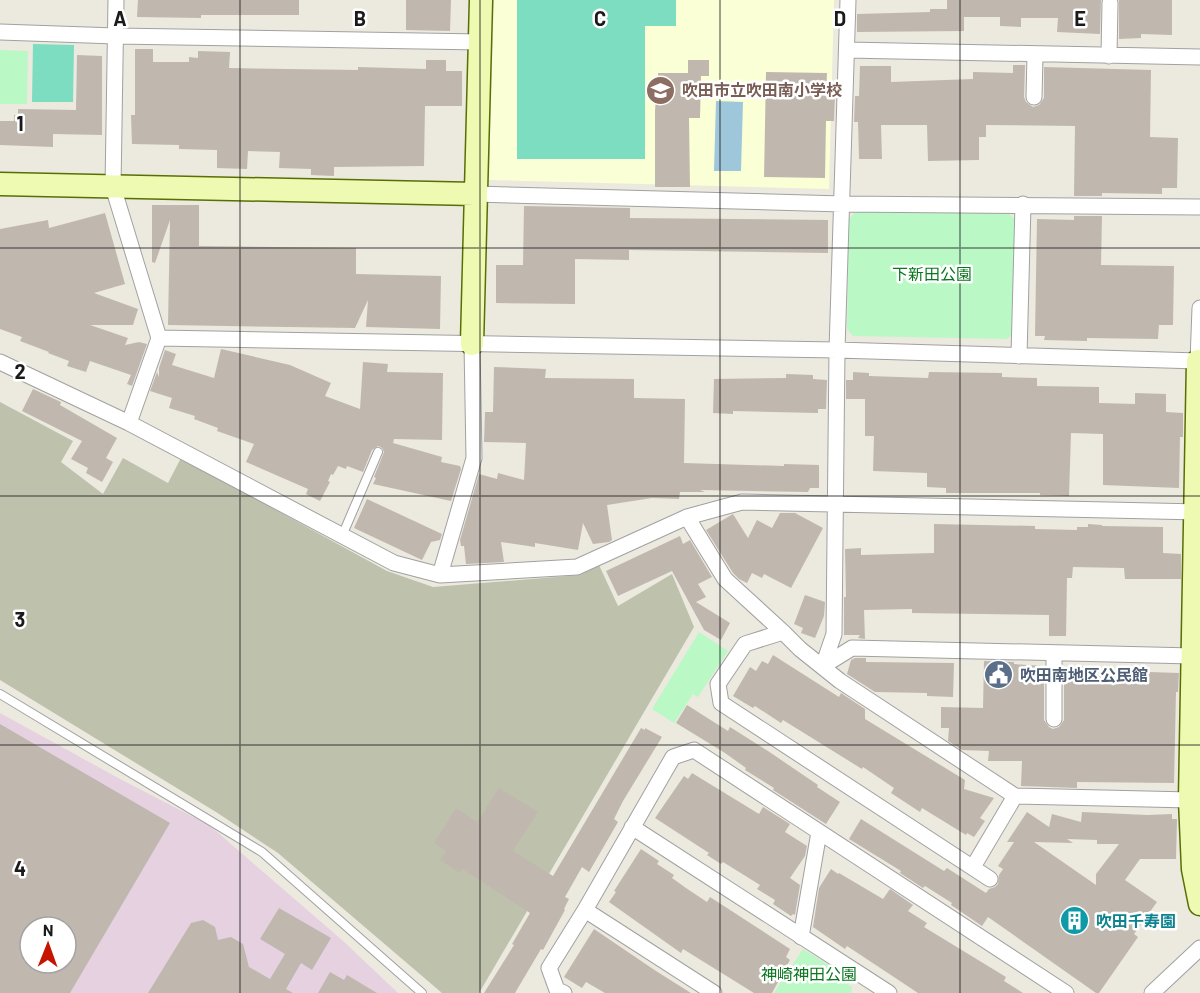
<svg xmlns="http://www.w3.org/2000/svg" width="1200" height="993" font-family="Barlow,'Noto Sans JP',sans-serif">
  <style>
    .industrial { fill: #e6d1e0; fill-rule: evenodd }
    .education { fill: #fbffd6 }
    .construction { fill: #bec1ab }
    .park { fill: #baf9c5 }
    .pitch { fill: #7cddc1 }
    .water { fill: #9fc7db }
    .building { fill: #c0b8af; fill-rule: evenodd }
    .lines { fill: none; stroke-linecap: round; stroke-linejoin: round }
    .lane-casing { stroke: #a1a1a1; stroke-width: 10 }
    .street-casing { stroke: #a1a1a1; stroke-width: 17 }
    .secondary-casing { stroke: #586f04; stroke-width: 25 }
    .lane { stroke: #fff; stroke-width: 8 }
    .street { stroke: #fff; stroke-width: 15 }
    .secondary { stroke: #eef9b1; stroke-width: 22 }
    .grid { fill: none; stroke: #1a1a1a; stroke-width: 1.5; stroke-opacity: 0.55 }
    .labels { text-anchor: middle; stroke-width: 5; stroke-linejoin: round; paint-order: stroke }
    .education-label { font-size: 16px; font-weight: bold; fill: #785e54; stroke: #fff; text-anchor: start }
    .park-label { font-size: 16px; fill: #0b761e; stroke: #fff }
    .service-label { font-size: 16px; font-weight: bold; fill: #4e5e75; stroke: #fff; text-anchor: start }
    .culture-label { font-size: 16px; font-weight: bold; fill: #0d838f; stroke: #fff; text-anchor: start }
    .grid-label { font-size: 20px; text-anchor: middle; font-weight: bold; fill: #1a1a1a; stroke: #fff; stroke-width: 5; stroke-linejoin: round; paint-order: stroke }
  </style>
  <rect width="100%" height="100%" fill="#ece9df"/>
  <!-- industrial -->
  <path class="industrial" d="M0 713 120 779 209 825 342 940 398 993H0ZM30 927H66V963H30Z"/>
  <!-- education -->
  <path class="education" d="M494 0H834L829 189 489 180Z"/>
  <!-- construction -->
  <path class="construction" d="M0 402 73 441 61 462 103 494 123 458 168 483 181 458 387 571 433 587 580 575 599 565 618 606 672 574 694 627 479 993H442L278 853 216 812 0 680Z"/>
  <!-- park -->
  <path class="park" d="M0 50 28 51 27 104H0Z
    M858 209 1008 213 1016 220 1013 334 1007 339 853 336 847 329 849 219Z
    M699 632 728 651 698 697 693 694 674 723 652 709Z
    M803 949 843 974 840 979 852 987 851 993H774Z"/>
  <!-- pitch -->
  <path class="pitch" d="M517 0H676V26H645V159H517Z
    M33 44 74 45 73 102H32Z"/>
  <!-- water -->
  <path class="water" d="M716 101 743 102 741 171H714Z"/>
  <!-- building -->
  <path class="building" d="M138 0H299V15H201V18L137 17Z
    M406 0H451L450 31 406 30Z
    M947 0H1101L1100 34 1057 32 1058 18H1021V27L1000 26V17H964V31L857 32V14L930 12V9H947Z
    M1119 0H1172V35L1141 34V38L1119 39Z
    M135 49H153V62H189V57L198 58V51L230 52 229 68 358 70V67L426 69V60H446V71H462V106H425L424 166 334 167V176L311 175V169L279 168 280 152 248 151 247 169 217 168V150L179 149V145L132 144 131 115H135Z
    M77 55 102 56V135L53 134V147L0 145V121H14V115H18V109L76 110Z
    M688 60H709V76H701L700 118H689L690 187H655V111L656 97H659L658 73H688Z
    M1013 65H1025L1024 97 1026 102 1033 107 1039 105 1044 98V67L1151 70 1150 137 1178 138 1177 188H1162V194L1102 193V196H1074L1075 126 986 125V137H979V160L928 161 927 125H881L882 159H859L858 122H854L855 96H859L860 66H891V82L973 79V72L1013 73Z
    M766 72 827 73 826 95 835 96 834 121H826L825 178 764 177Z
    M152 205H199V246L356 248V274L441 276 440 329 366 327 368 300 355 328 168 325 170 220 155 263 152 262Z
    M524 206 630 208V218L828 220V253L629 250V260L575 259V304L496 303V265H523Z
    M105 213 125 284 94 293 138 309 133 325H90L128 338 125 345 139 342 147 344 132 386 127 384 131 375 90 361 86 372 67 366 69 361 48 353 49 352 20 341 22 337 0 329V229L48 220 49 228Z
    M1074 216H1102L1101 265 1174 266 1173 325H1159L1158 339 1087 338V341L1044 340 1045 336H1035L1037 219 1074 220Z
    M221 349 290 365 331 383 325 396 360 409 363 362 388 364 387 372 443 373 442 440 394 439 393 443 442 457 441 462 460 466 461 469 451 501 373 484 376 478 374 477 384 452 382 448 378 446 372 450 363 472 347 466 346 469 338 466 333 475 331 474 328 481 330 482 320 501 306 494 308 489 246 462 254 444 217 431 218 428 194 419 195 416 169 408 172 398 150 391 157 372 159 377V368L165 350 176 354 172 365 214 378Z
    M494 367 546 369 545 378 634 379V398L685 399 684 463 784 466V464L819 465V488H810L808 492 700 490 705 492H680L679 499 652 498 607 505 612 540 609 542 593 544 583 523 578 550 535 543V547L501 542 504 562 466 564 464 546H461L460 540 479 474 497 479 498 473 524 480 526 443 484 442 485 412H493Z
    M853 372 869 373V376L928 378 929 372 1002 373V377L1037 378V386L1099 387V403L1135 404V393L1166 394V412L1183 413V437H1180L1179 488 1103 485V434L1071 433 1069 496 1040 495V493H946V488L927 487V473L873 471 874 436H865V399H846V380H853Z
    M786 374 813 375V379L827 380 826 409H818V413L733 411V414L713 413 714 379 786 378Z
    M33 389 61 402 60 405 117 438 106 458 113 462 102 482 86 473 88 468 71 459 82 441 22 411Z
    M367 499 442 534 440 540 431 542 422 560 354 528Z
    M780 513H795L823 528 791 588 764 574 762 578 752 573 747 583 739 579 733 573 706 530 733 514 748 538 757 520 772 528Z
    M934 524 1035 526V529L1077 530V527H1088V524L1102 525V526L1163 527V553L1181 554V579H1125L1124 568 1073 567 1072 578H1067L1066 636H1049V615L912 613V609L864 610 865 639 858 638 860 635H844V597H846L845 549 861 548V555L934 553Z
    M680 536 683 544 690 540 712 577 698 584 706 597 696 602 730 623 721 640 704 630 672 571 618 596 606 571Z
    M805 595 825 602 824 616 815 638 801 633 803 628 794 624Z
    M773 655 839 697 841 693 865 709V719L965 780 964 789 994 798 980 818 985 821 974 837 967 833 966 835 922 808 920 812 891 793 894 788 863 767 862 769 783 720 781 723 755 706 753 708 733 696 750 667 756 671 762 661 768 664Z
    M855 658H866V662L954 663 953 697 927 696V693L875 692 847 674 851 660Z
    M984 661 1014 662V664L1044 666V720L1049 727 1053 729 1059 727 1064 720V667L1091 666V670L1179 673 1178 692H1176L1174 783 1077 782V788L1021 786 1022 761H988L989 751 962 750 948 741 949 728H941V707L983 708Z
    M687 705 728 731 730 727 768 751 818 785 817 787 840 802 826 824 773 790 774 788 745 770 746 768 725 753 676 723Z
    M0 724 170 823 70 993H0ZM30 927H66V963H30Z
    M641 728 645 730V728L662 737 623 801 614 819 618 822 589 872 582 867 565 897 569 899 564 909 565 910 543 950 541 949 515 993H484L514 945 512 944 530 913 462 869 459 873 440 860 446 851 434 843 456 808 477 822 499 788 538 812 513 851 553 876Z
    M692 773 759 814 763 807 790 824 785 832 807 846 805 856 790 878 800 885 795 915 793 914 791 916 773 904 775 900 757 889 760 885 723 862 721 864 707 855 709 853 655 818 684 776 688 779Z
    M1027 812 1049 827 1052 814 1081 822 1082 812 1147 815 1172 814V819H1177L1176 859H1140L1125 880 1157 902 1134 934 1138 937 1099 993H1096L988 917 982 926 951 905 952 903 925 886 923 888 900 873 901 871 849 839 861 819 944 871 947 868 986 893 989 889 995 887 998 884 999 875 1003 869 998 866 1014 842H1007ZM1067 839 1097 840V844H1119L1096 874V885L1034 842 1073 843Z
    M641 849 659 861 657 864 674 875 672 878 686 888 707 902 710 897 790 949 786 957 790 960 772 993H754L683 949 681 953 609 902 616 892 614 891Z
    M831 869 838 874 839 873 883 899 890 889 913 905 908 911 927 923 924 927 1006 977 1004 981 1023 993H918L847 946 845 949 813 927 819 888Z
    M279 908 331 938 312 970 301 963 286 989 293 993H148L191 923 203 920 215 927 218 940 231 937 243 944 249 967 270 979 285 954 260 939Z
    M594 929 656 971 691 993H605L586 982 582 988 564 977Z
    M330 972 344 980 347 975 377 993H318Z"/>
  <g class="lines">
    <defs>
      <path id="lane" d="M342 536 378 452
        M0 694 262 852 422 993"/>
      <path id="street" d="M116 0 113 187 159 338 129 423
        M0 32 116 36 481 42
        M847 50 1200 57
        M1109 56 1110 3
        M1034 97 1035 55
        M475 194 843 204 1200 207
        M159 338 837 350 1198 361 1200 308
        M1019 356 1023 204
        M0 362 129 423 394 563 440 575 577 567 687 517 742 502 1200 512
        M687 517 725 579 783 632 800 649 840 681 1015 796 1190 800
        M440 575 474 458 472 344
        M783 632 745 644 718 684 721 703 990 879
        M823 666 834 634 837 350 848 0
        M823 666 852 648 1193 656
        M1054 719V653
        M632 827 889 993
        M973 867 1015 796
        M585 910 714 993
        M801 937 819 832
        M564 993 557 990 549 968 585 910 673 757 694 750 1066 993
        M1152 993 1200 948"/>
      <path id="secondary" d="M0 184 475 194
        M472 344 481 0
        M1200 361H1198L1190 800 1193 869 1200 904"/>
    </defs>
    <!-- lane casing -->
    <use href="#lane" class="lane-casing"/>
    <!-- street casing -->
    <use href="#street" class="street-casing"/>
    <!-- secondary casing -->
    <use href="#secondary" class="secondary-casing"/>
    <!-- lane -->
    <use href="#lane" class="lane"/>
    <!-- street -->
    <use href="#street" class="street"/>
    <!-- secondary -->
    <use href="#secondary" class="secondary"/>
  </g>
  <!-- grid -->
  <path class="grid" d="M240 0V993M480 0V993M720 0V993M960 0V993M0 248H1200M0 496H1200M0 745H1200"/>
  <!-- icons -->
  <defs>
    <symbol id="school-disc" viewBox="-11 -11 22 22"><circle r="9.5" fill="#8d6e63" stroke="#fff"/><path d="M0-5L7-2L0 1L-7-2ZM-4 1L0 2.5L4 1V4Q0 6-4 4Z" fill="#fff"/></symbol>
    <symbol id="civic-disc" viewBox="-11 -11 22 22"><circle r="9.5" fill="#5c6f8a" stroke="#fff"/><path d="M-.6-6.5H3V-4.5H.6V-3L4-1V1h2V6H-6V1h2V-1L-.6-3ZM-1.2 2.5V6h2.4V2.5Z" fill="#fff"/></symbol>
    <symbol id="building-disc" viewBox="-11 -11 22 22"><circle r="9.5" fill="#0f9aa8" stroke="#fff"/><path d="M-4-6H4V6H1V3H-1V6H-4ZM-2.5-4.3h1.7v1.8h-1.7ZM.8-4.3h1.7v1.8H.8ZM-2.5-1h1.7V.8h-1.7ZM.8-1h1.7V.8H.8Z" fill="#fff"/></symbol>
  </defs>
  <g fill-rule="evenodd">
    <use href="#school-disc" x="644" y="74" width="33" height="33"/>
    <use href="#civic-disc" x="982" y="658" width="33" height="33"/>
    <use href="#building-disc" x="1058" y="904" width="33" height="33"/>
  </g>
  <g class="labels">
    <!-- education labels -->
    <g class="education-label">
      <text x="682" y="96">吹田市立吹田南小学校</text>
    </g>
    <!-- park labels -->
    <g class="park-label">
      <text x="932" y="280">下新田公園</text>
      <text x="809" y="980">神崎神田公園</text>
    </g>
    <!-- service labels -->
    <g class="service-label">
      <text x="1020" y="681">吹田南地区公民館</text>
    </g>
    <!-- culture labels -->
    <g class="culture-label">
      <text x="1096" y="927">吹田千寿園</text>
    </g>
  </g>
  <g class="grid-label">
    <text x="120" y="26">A</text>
    <text x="360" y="26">B</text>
    <text x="600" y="26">C</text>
    <text x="840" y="26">D</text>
    <text x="1080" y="26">E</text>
    <text x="20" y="131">1</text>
    <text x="20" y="379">2</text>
    <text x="20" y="627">3</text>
    <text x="20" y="876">4</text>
  </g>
  <!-- north arrow -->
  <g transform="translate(48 945) rotate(1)"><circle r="28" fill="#ffffff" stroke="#a3a3a3" stroke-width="1.5"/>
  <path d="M0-4.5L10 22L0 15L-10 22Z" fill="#c51400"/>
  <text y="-9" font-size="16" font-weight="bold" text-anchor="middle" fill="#1a1a1a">N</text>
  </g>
</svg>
